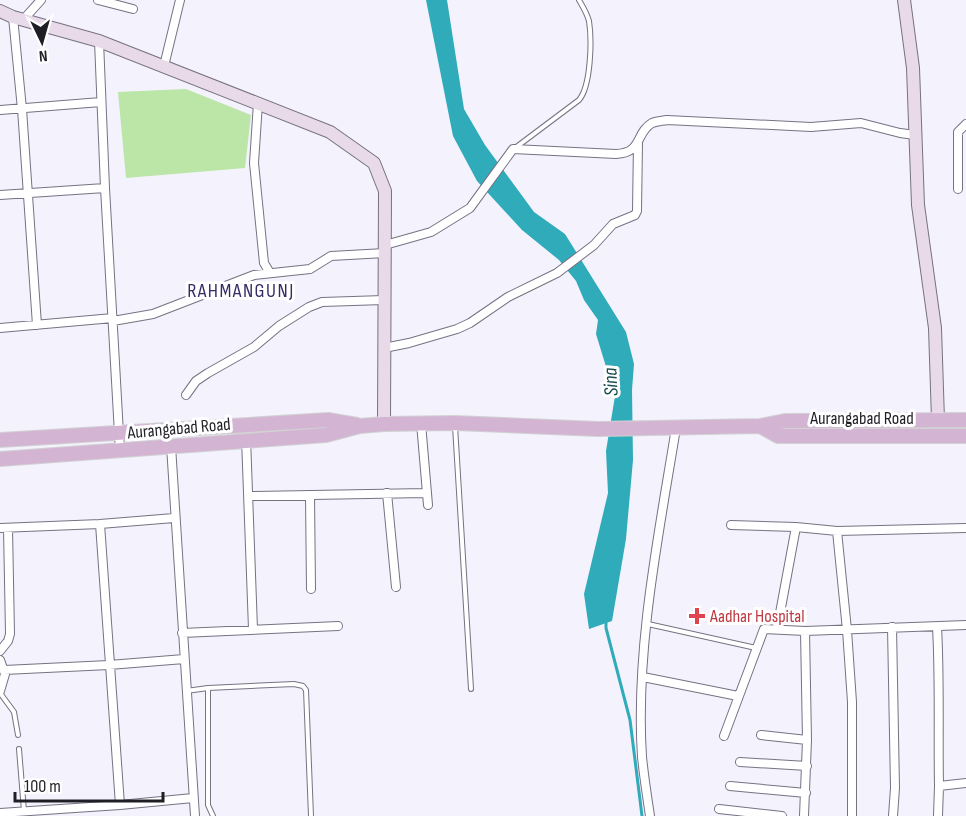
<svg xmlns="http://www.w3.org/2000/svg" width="966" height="816" font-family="'Sofia Sans Condensed',sans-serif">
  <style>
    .green { fill: #bbe6a8 }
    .water { fill: #30abba }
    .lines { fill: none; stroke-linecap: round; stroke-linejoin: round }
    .stream { stroke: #30abba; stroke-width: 3 }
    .lane-casing { stroke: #767283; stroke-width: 6 }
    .street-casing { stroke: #767283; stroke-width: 10 }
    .secondary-casing { stroke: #767283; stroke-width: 14 }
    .primary-casing { stroke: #d2d2d3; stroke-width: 16 }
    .lane { stroke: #fff; stroke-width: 4 }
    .street { stroke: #fff; stroke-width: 8 }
    .secondary { stroke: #e9dae9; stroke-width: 12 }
    .primary { stroke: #d3b5d3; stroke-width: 14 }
    .health-dot { fill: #e0444e; stroke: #fff; stroke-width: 2 }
    .labels { text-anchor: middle; stroke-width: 6; stroke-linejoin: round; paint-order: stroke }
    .street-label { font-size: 18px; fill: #201e25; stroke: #fff }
    .health-label { font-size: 18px; fill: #be3a42; stroke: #fff; text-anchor: start }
    .neighbourhood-label { font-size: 20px; letter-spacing: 1.5px; fill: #372b66; stroke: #fff }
    .water-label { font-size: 20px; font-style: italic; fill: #1a4c53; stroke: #fff }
  </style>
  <rect width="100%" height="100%" fill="#f4f2fd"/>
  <!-- green -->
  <path class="green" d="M186 89 251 115 245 168 126 178 118 92Z"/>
  <!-- water -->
  <path class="water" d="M426 0H447L464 109 485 145 534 212 565 234 626 332 634 364 632 390 633 460 626 539 612 621 589 629 584 594 608 493 606 451 615 396 596 334 598 320 584 300 576 281 559 260 522 230 477 181 453 136Z"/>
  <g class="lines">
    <!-- stream -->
    <path class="stream" d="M606 620V628L630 720 642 816"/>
    <defs>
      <path id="lane" d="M515 148 579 100C591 86 592 40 589 21 587 13 583 7 579 0
        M455 426 471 689
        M648 624 756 648
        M208 688V805L213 816
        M186 691 208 688 294 684 303 686 306 690 311 816
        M0 693 14 712 18 735
        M19 749 24 811"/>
      <path id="street" d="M98 0 133 9
        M13 17 22 109 37 325
        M23 20 41 0
        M99 41 105 188 120 451
        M164 66 180 0
        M258 103 254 163 264 263 270 273
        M0 110 101 102
        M958 189V132L966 124
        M0 195 105 188
        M385 245 431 232 470 208 513 149 616 154C643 153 635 133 652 123 657 121 662 121 667 120L811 127 861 123 900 133 915 135
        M113 321 153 314 254 275 310 269 331 256 385 253
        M0 328 113 318
        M384 348 409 343 457 329 470 323 508 297 557 273 594 245 613 224 635 215 637 211 638 143
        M186 395 196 381 208 373 254 347 279 326 309 307 322 302 384 300
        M421 423 428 505
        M246 438 253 629
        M171 446 195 816
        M387 493 396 587
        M310 495 311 589
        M249 496 426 493
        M100 524 174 518
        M731 525 796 527 837 531 966 528
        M0 528 100 524 120 805 0 813
        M837 531 847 630 852 702V816
        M892 627 895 788 893 816
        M937 627C940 680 938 733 939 786L966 783
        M777 629 796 527
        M182 633 338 626
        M0 651 8 641 10 634 8 528
        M0 660 5 674 0 691
        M4 670 109 665 184 659
        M643 677 738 696
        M761 735 807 740
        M724 736 764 629 805 631 966 625
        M740 762 807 766
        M730 786 806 793
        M120 805 193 798
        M719 809 782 816
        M650 816C647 796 644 777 642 757 635 650 659 533 676 428
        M804 816 807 740 805 631
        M938 816 939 786"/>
      <path id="secondary" d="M904 0 913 68 918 205 935 328 938 420
        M0 11 13 17 99 41 330 132 374 163 385 191 384 424"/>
      <path id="primary" d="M760 426 778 436H966
        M0 440 328 420 357 425
        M0 459 326 435 360 426 384 424 455 423 598 429 760 426 785 421 966 420"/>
    </defs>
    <!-- lane casing -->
    <use href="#lane" class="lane-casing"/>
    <!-- street casing -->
    <use href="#street" class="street-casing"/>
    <!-- secondary casing -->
    <use href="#secondary" class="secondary-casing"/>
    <!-- primary casing -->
    <use href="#primary" class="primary-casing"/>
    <!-- lane -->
    <use href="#lane" class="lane"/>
    <!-- street -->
    <use href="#street" class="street"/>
    <!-- secondary -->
    <use href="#secondary" class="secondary"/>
    <!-- primary -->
    <use href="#primary" class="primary"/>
  </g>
  <!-- markers -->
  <path class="health-dot" d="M694 607h6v6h6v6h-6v6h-6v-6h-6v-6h6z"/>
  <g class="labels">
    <!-- street labels -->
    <g class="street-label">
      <text x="862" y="424">Aurangabad Road</text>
      <text transform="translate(179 428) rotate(-5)" y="6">Aurangabad Road</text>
    </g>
    <!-- health labels -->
    <g class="health-label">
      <text x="710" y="622">Aadhar Hospital</text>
    </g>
    <!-- neighbourhood labels -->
    <g class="neighbourhood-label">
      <text x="241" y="297">RAHMANGUNJ</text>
    </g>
    <!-- water labels -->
    <g class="water-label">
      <text transform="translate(610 382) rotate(-93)" y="7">Sina</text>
    </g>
  </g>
  <!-- north arrow -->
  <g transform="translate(42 42) rotate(175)" stroke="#ffffff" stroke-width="4.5" paint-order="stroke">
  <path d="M0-4.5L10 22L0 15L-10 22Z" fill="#201e25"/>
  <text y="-9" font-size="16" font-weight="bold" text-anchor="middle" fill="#201e25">N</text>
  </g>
  <!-- scale -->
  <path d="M15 792v9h148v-9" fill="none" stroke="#201e25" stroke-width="3"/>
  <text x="24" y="792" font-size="18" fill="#201e25" stroke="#ffffff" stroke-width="4.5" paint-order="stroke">100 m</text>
</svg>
